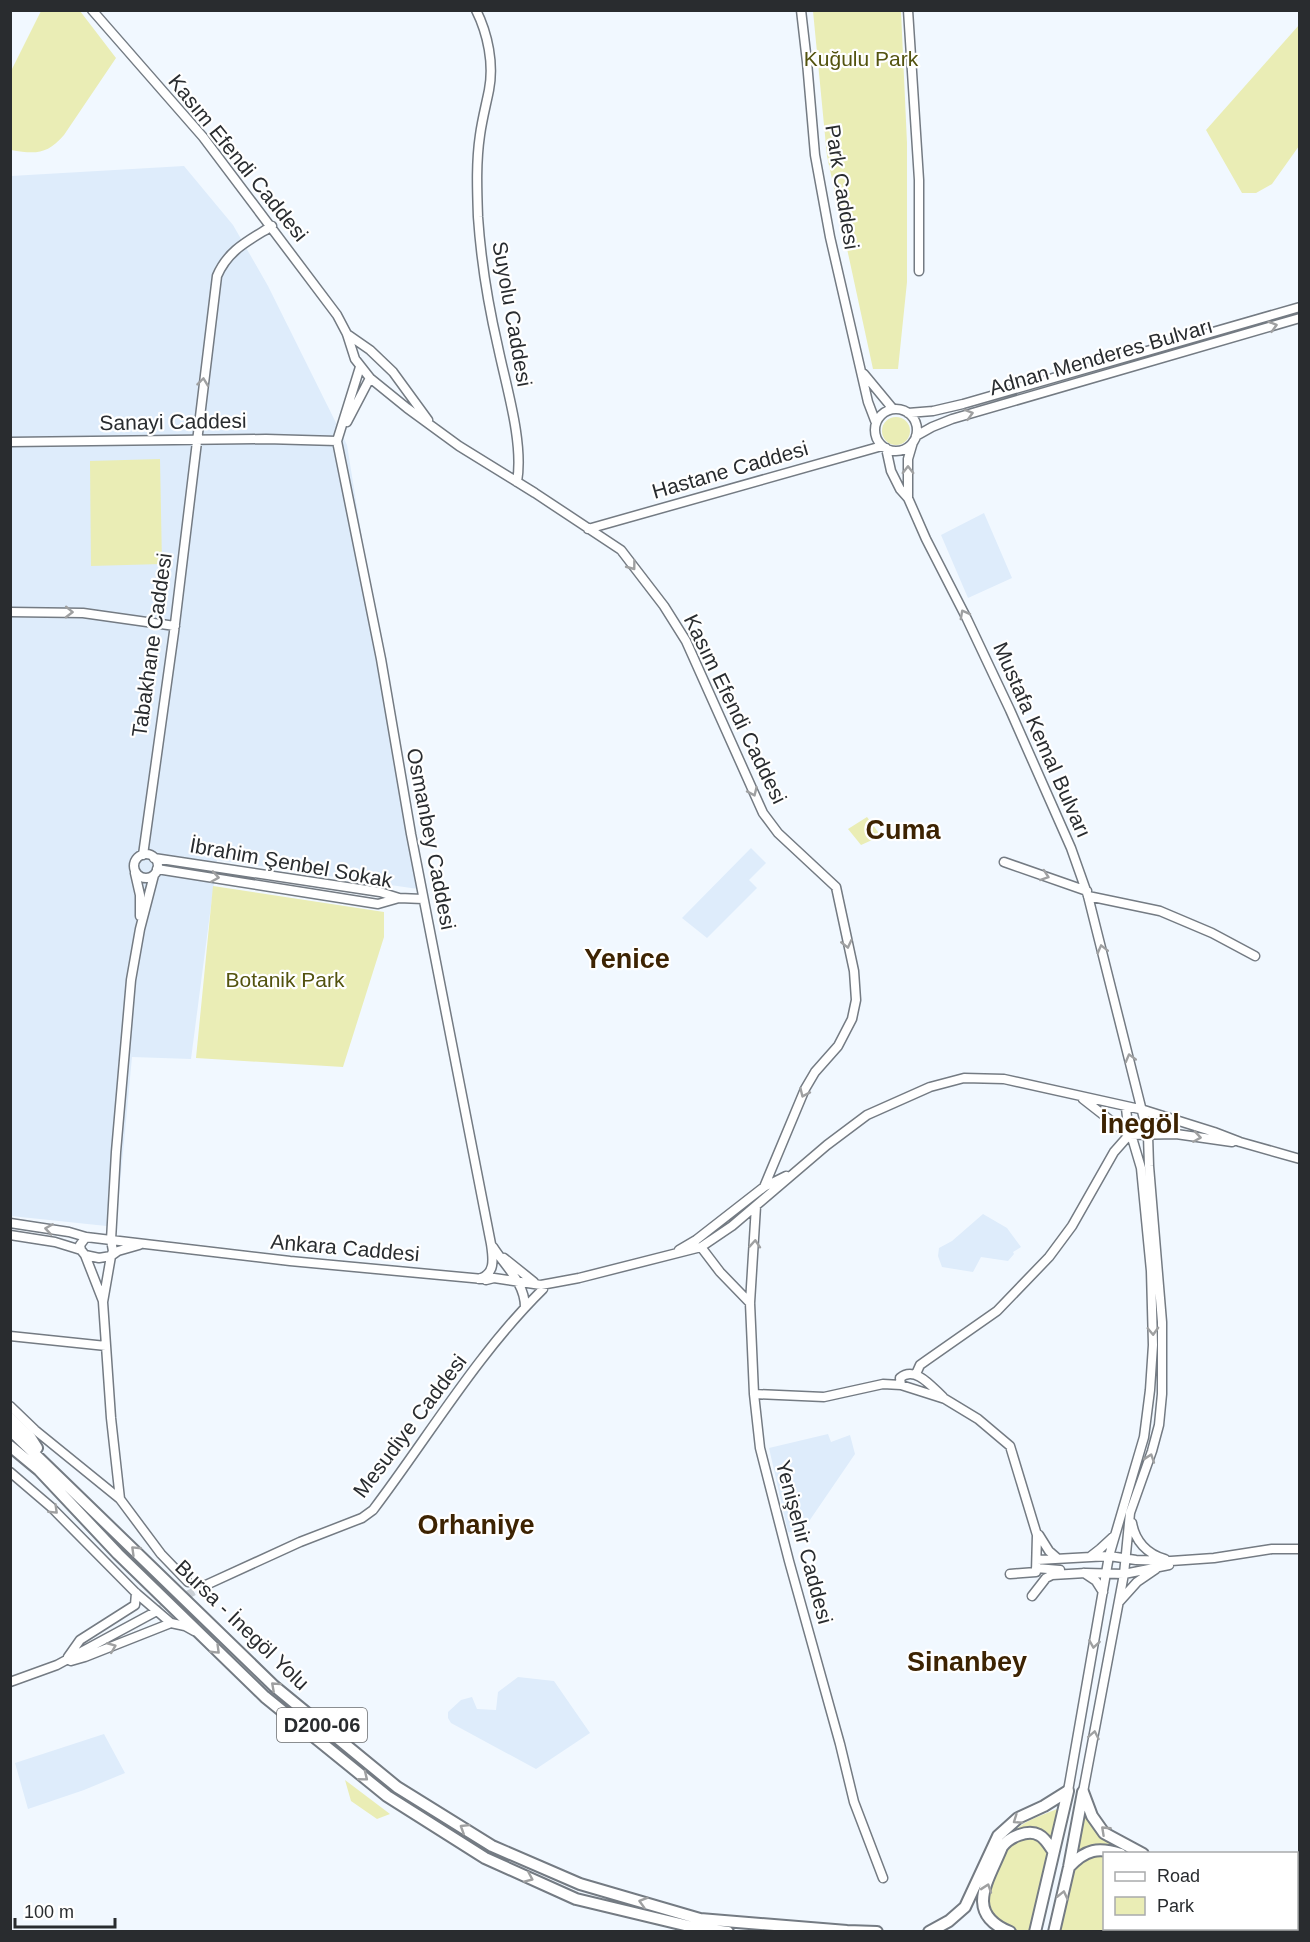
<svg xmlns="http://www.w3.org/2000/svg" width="1310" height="1942" font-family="Helvetica,sans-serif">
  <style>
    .built { fill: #deecfb }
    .green { fill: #eaedb5 }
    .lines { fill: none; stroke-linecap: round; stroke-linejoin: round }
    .secondary-tunnel { stroke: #c9cfd5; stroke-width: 8; stroke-dasharray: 8 4; stroke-linecap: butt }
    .secondary-casing { stroke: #747b83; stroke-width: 11 }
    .highway-casing { stroke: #747b83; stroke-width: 14 }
    .secondary { stroke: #fff; stroke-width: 8 }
    .highway { stroke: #fff; stroke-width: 10 }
    .oneway { stroke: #9fa0a1 }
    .labels { text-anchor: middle; stroke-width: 4.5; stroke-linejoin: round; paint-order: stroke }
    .shield { fill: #fff; stroke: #696b6d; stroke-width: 1.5 }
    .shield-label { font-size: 20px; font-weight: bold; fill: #292c2f }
    .park-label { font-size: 21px; fill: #53530f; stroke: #fff }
    .street-label { font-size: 21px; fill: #292c2f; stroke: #fff }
    .district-label { font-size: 27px; font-weight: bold; fill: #3d2302; stroke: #fff }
  </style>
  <rect width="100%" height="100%" fill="#f1f8ff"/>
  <!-- built -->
  <path class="built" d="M184 166 233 225 268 286 347 445 418 889 217 860 191 1059 132 1057 116 1227 11 1216V176Z
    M984 513 1012 578 968 598 941 535Z
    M751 848 766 863 749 880 757 888 707 938 682 918Z
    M983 1214 1007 1228 1021 1247 1013 1252 1014 1254 1008 1261 981 1257 973 1272 942 1267 938 1256 939 1248 952 1241Z
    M828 1434 831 1442 850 1435 855 1454 801 1533 788 1532 769 1448Z
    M518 1677 554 1681 590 1733 536 1769 451 1723 448 1718V1712L461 1700 472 1697 477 1709 496 1710 498 1692Z
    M104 1734 125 1773 84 1790 28 1809 15 1763Z"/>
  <!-- green -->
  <path class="green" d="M41 11H80L116 58 64 135C47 155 35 154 11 150V71Z
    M813 11H901L907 143V282L898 369H873L827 156Z
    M1299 25V146L1272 184 1256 193H1242L1206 130Z
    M882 431a14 14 0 1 1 28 0a14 14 0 1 1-28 0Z
    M160 459 162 564 91 566 90 461Z
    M867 817 881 836 861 845 848 829Z
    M213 886 384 912V937L343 1067 196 1058Z
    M345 1780 390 1814 377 1819 351 1801Z
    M1083 1792 1104 1833 1143 1853 1104 1854V1928H1201L1208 1932H1054Z
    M1059 1808 1053 1841 1041 1832 1005 1842C1017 1822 1039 1817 1059 1808Z
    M1032 1833 1053 1851 1035 1931H1010L998 1927 983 1894 1002 1847Z"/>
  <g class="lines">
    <!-- secondary-tunnel -->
    <path class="secondary-tunnel" d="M155 1612 206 1585"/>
    <defs>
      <path id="secondary" d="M92 10 203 137 337 315 347 334 355 359 370 378 407 408 459 446 535 493 621 550 664 606 686 641 763 813 778 833 836 887 854 971 856 1000 852 1019 838 1046 815 1072 805 1089 764 1187
        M476 10C488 34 494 64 489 90 486 105 482 120 480 135 476 162 477 189 478 217 481 261 488 304 498 347 506 386 524 443 517 482
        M801 10 807 62 815 155 830 237 868 402 876 423
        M908 10 919 180V271
        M347 334 370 350 393 372 428 420
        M360 367 337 441 381 659 411 834 491 1244C493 1258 496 1274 479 1279
        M864 374 893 409
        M875 430a21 21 0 1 1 42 0a21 21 0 1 1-42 0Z
        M908 413 933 411 963 404 1300 307
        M347 422 370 378
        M916 436 932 427 952 419 1300 318
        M10 442 266 439 337 441
        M886 448 891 471 900 489 908 498 926 539 967 619 1010 710 1071 848 1088 896 1148 1135 1149 1166 1162 1322V1394L1159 1425 1152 1451 1130 1513 1124 1574 1083 1792
        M908 498V459L913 442
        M588 529 882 446
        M10 612 83 613 175 626
        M134 866a12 12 0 1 1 24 0a12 12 0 1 1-24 0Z
        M143 855 174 632 217 276C228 250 248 241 272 226
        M154 858 380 892 399 898 423 899
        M1004 862 1087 891
        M157 869 378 904 399 898
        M135 873 140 895V916
        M154 875 140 929 131 980 116 1152 111 1240 290 1261 483 1279
        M1088 896 1160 911 1212 933 1255 956
        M1083 1099 1129 1135
        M756 1206 750 1303 754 1394 760 1448 789 1561 840 1744 854 1802 883 1878
        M10 1223 69 1232 86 1237
        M10 1235 55 1242 81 1250
        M86 1237 111 1240 113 1251 111 1256 99 1258 85 1255 81 1250 80 1245Z
        M139 1245 118 1251 111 1256 103 1302 111 1418 120 1499 161 1554 188 1582
        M493 1247C505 1266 525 1283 525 1307
        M701 1247 720 1272 750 1303
        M679 1250 696 1240 764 1187 786 1176
        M85 1255 103 1301
        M504 1258 534 1282
        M486 1280 494 1278 541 1285 552 1283 579 1278 701 1247 732 1226 827 1145 867 1115 930 1087 964 1078 1004 1079 1144 1110 1214 1132 1240 1142 1300 1159
        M10 1336 106 1346
        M916 1374 920 1365 927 1360 997 1311 1049 1257 1072 1226 1114 1152 1129 1135 1176 1134 1232 1142
        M901 1385 900 1378C915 1365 932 1387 943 1397
        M754 1394 824 1397 883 1384 901 1385 945 1399 978 1419 1010 1446 1037 1535 1036 1572 1010 1574
        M10 1406 35 1430 120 1499
        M10 1472 51 1507 136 1593 171 1623 185 1626 194 1631
        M1132 1523C1135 1541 1147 1554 1165 1559
        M1039 1535 1049 1551 1057 1558
        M1091 1556 1100 1549 1113 1537
        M1037 1560 1109 1556 1136 1560 1171 1561 1214 1558 1272 1549H1300
        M1036 1568 1060 1570
        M1084 1573 1096 1581 1103 1592
        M206 1585 300 1542 362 1518 373 1510C429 1436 477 1354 543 1289
        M1032 1596 1046 1578 1052 1575 1086 1573 1124 1574 1169 1565
        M1119 1602 1137 1582 1156 1569
        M68 1657 80 1640 135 1605 136 1593
        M71 1661 85 1657 171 1623
        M10 1682 57 1665 155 1612
        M1068 1791 1109 1556 1144 1437 1150 1390 1153 1345 1151 1271 1141 1168 1133 1141 1129 1135 1126 1108"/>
      <path id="highway" d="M10 1418 30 1437 37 1448
        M10 1430 274 1686 397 1787 492 1846 580 1884 700 1919 847 1931 877 1932
        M10 1446 39 1470 118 1554 265 1697 387 1796 485 1858 576 1899 697 1928 728 1932
        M1083 1792 1092 1816 1104 1833 1143 1854
        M1069 1867C1086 1849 1098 1847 1121 1854
        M1201 1928 1208 1932
        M929 1932 949 1921 965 1907 998 1836 1018 1818 1044 1806 1068 1791
        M1010 1932C963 1913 989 1880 1002 1847 1009 1837 1028 1829 1039 1835 1045 1838 1049 1845 1053 1851
        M1035 1932 1068 1791
        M1054 1932 1069 1867 1083 1792
        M1114 1932 1121 1928"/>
    </defs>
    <!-- secondary casing -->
    <use href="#secondary" class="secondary-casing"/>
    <!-- highway casing -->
    <use href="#highway" class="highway-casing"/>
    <!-- secondary -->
    <use href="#secondary" class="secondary"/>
    <!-- highway -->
    <use href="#highway" class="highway"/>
  </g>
  <!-- one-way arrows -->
  <defs><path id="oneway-chevron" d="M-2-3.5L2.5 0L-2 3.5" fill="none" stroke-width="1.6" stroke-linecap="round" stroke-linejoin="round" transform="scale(1.5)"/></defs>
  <g class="oneway">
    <use href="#oneway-chevron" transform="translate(1273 326) rotate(-16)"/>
    <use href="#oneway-chevron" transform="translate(203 382) rotate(-83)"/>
    <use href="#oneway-chevron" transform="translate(969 414) rotate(-16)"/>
    <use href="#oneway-chevron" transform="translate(908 470) rotate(-90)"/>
    <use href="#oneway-chevron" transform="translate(632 566) rotate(53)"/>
    <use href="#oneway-chevron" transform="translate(69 612) rotate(1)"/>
    <use href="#oneway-chevron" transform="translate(964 614) rotate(-118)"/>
    <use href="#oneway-chevron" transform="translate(753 792) rotate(66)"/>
    <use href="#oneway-chevron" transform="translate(1045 876) rotate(19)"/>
    <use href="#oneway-chevron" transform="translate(215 877) rotate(9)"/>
    <use href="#oneway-chevron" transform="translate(847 944) rotate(77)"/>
    <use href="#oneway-chevron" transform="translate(1102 949) rotate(-104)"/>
    <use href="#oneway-chevron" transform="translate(1130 1058) rotate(-105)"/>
    <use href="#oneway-chevron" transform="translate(804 1093) rotate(114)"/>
    <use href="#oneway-chevron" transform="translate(1197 1137) rotate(9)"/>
    <use href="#oneway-chevron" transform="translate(49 1229) rotate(-171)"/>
    <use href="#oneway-chevron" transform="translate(755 1244) rotate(-86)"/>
    <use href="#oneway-chevron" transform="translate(1153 1331) rotate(88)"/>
    <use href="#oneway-chevron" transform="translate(1150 1458) rotate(-71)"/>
    <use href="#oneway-chevron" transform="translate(54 1510) rotate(44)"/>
    <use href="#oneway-chevron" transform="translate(135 1550) rotate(-136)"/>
    <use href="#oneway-chevron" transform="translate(1094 1644) rotate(99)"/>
    <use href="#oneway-chevron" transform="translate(112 1647) rotate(-22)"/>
    <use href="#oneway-chevron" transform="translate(216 1650) rotate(44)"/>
    <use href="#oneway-chevron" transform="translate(275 1686) rotate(-138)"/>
    <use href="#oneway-chevron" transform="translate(1094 1735) rotate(-79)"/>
    <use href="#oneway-chevron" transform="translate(364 1777) rotate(39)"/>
    <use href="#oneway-chevron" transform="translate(1017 1820) rotate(145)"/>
    <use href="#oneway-chevron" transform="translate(464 1828) rotate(-148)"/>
    <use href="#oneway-chevron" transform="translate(1105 1830) rotate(-137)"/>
    <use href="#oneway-chevron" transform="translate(529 1878) rotate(24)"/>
    <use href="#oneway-chevron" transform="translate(987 1888) rotate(-71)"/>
    <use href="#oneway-chevron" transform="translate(1063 1895) rotate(-77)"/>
    <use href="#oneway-chevron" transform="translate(643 1902) rotate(-164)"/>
  </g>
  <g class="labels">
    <!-- shield labels -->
    <rect class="shield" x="277" y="1708" width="90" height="34" rx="4.5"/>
    <g class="shield-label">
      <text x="322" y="1732">D200-06</text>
    </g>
    <!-- park labels -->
    <g class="park-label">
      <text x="861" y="66">Kuğulu Park</text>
      <text x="285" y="987">Botanik Park</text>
    </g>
    <!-- street labels -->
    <g class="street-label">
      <text transform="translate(238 158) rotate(51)" y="7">Kasım Efendi Caddesi</text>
      <text transform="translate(842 187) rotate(81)" y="7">Park Caddesi</text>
      <text transform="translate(512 314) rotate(80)" y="7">Suyolu Caddesi</text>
      <text transform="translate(1101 357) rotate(-16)" y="7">Adnan Menderes Bulvarı</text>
      <text transform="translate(173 422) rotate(-1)" y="7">Sanayi Caddesi</text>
      <text transform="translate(730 470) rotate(-16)" y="7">Hastane Caddesi</text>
      <text transform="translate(152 645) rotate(-82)" y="7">Tabakhane Caddesi</text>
      <text transform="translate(735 709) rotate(64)" y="7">Kasım Efendi Caddesi</text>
      <text transform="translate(1042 740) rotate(66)" y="7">Mustafa Kemal Bulvarı</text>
      <text transform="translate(431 839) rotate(79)" y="7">Osmanbey Caddesi</text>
      <text transform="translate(291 863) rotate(10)" y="7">İbrahim Şenbel Sokak</text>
      <text transform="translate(345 1248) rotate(5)" y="7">Ankara Caddesi</text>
      <text transform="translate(410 1426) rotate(-53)" y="7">Mesudiye Caddesi</text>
      <text transform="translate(804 1542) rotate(75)" y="7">Yenişehir Caddesi</text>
      <text transform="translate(242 1625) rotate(44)" y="7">Bursa - İnegöl Yolu</text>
    </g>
    <!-- district labels -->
    <g class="district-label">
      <text x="903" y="839">Cuma</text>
      <text x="627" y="968">Yenice</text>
      <text x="1140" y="1133">İnegöl</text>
      <text x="476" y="1534">Orhaniye</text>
      <text x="967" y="1671">Sinanbey</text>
    </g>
  </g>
  <!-- border -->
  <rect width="1310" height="1942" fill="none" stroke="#292c2f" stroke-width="24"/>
  <!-- legend -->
  <rect x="1103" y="1852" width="195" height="78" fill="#ffffff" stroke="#a9abac" stroke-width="1.5"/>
  <rect x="1115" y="1872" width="30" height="9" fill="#ffffff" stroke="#a9abac" stroke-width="1.5"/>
  <text x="1157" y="1882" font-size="18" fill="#292c2f">Road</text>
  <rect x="1115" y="1897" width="30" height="18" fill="#eaedb5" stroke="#a9abac" stroke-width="1.5"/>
  <text x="1157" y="1912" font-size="18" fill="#292c2f">Park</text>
  <!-- scale -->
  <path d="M15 1918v9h100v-9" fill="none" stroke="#292c2f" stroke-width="3"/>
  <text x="24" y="1918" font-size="18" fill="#292c2f" stroke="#ffffff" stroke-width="4.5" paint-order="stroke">100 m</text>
</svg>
